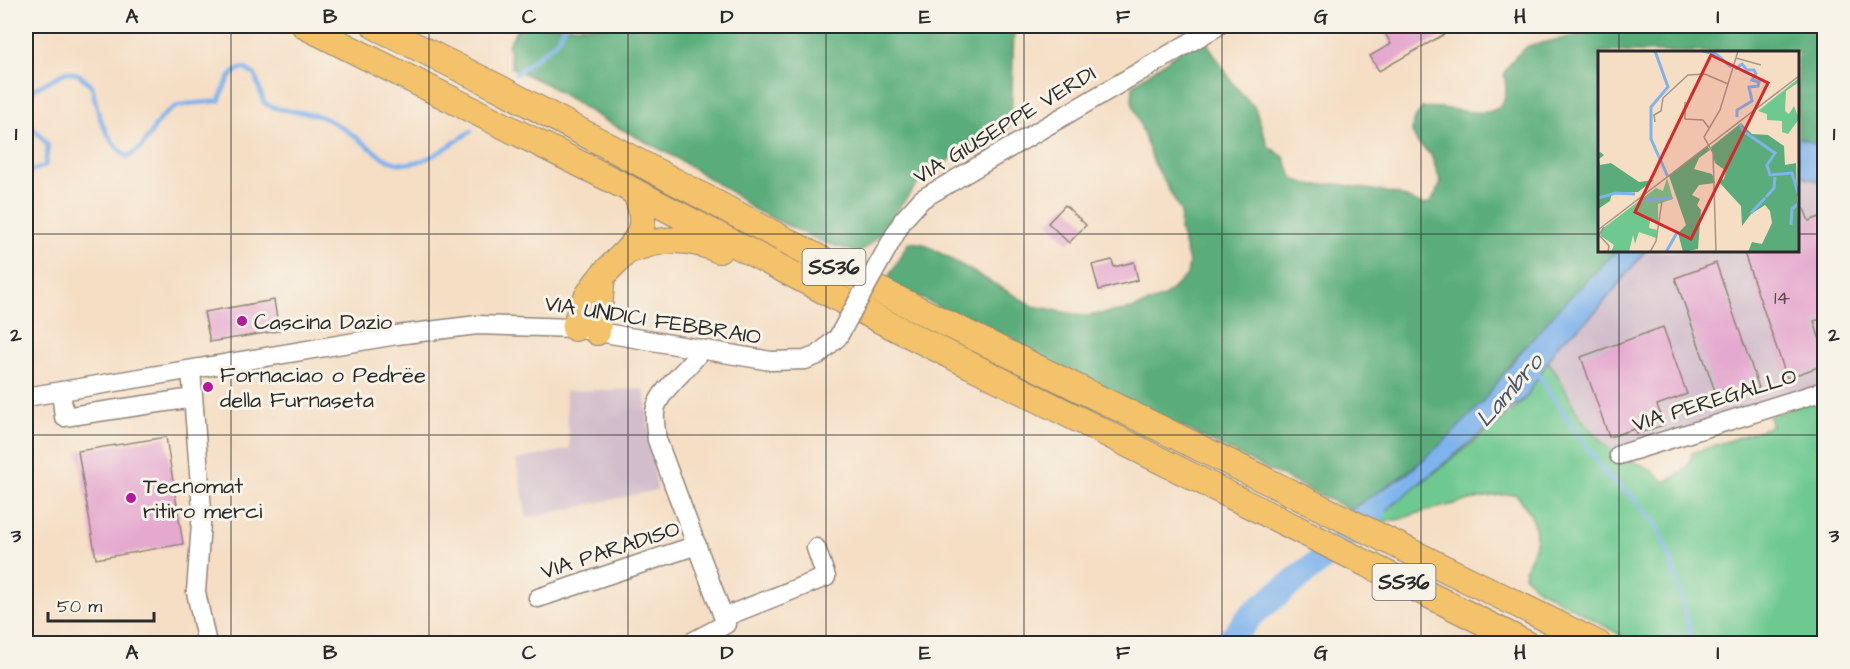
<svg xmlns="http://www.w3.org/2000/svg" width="1850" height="669" font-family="'Architects Daughter',sans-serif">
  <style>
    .industrial { fill: #d1bdcb }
    .green { fill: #6ec990; stroke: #4c7a5e; stroke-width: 1.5 }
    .forest { fill: #5aad7a; stroke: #426c52; stroke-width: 1.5 }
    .water { fill: #7eb3ec; stroke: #546f8c; stroke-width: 1.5 }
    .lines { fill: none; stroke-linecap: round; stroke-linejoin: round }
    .stream { stroke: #7eb3ec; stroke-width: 4.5 }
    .river { stroke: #7eb3ec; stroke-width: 26 }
    .building { fill: #e5a9cf }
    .minor-casing { stroke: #908478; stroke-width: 21 }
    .highway-casing { stroke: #908478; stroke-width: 28 }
    .minor { stroke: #fff; stroke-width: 18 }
    .highway { stroke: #f3c26a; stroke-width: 26 }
    .minor-bridge-casing { stroke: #908478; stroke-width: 21; stroke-linecap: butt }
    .minor-bridge { stroke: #fff; stroke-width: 18 }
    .grid { fill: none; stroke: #2b2b2b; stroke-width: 1.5; stroke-opacity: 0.55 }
    .poi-dot { fill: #b5179e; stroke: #f7f3e8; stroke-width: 2 }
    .labels { text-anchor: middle; stroke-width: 6; stroke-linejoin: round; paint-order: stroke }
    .number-label { font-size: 20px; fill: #5a4a54 }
    .shield { fill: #f7f3e8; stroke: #686764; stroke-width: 1.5 }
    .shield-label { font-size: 21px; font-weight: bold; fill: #2b2b2b }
    .street-label { font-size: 22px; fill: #2b2b2b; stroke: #f7f3e8 }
    .poi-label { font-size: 22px; fill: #2b2b2b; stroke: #f7f3e8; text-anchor: start }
    .water-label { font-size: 24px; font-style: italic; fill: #445465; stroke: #f7f3e8 }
    .inset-river { fill: none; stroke: #7eb3ec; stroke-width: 3 }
    .inset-road { fill: none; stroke: #a49687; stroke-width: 1.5 }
    .view { fill: #d62828; fill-opacity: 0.15; stroke: #d62828; stroke-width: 3 }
    .inset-edge { fill: none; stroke: #2b2b2b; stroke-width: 3 }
    .neatline { fill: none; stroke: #2b2b2b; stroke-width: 2 }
    .grid-label { font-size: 20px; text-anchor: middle; font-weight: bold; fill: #2b2b2b }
  </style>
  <rect width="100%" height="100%" fill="#f7f3e8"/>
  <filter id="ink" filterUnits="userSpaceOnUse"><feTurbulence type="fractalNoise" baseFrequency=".0167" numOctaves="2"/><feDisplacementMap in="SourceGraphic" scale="12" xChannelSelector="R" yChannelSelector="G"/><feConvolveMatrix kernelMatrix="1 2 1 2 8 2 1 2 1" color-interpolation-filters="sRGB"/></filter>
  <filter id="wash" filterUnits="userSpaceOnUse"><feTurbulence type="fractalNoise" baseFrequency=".008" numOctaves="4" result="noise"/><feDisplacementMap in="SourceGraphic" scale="24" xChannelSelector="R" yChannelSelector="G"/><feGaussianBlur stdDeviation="1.35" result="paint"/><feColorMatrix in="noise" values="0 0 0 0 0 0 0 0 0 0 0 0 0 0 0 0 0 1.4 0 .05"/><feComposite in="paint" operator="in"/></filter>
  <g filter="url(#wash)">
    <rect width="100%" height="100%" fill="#f5dec4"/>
    <!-- industrial -->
    <path class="industrial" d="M1798 172 1807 178 1824 182V391L1619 455 1588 425 1572 402 1562 379 1548 361 1559 343 1583 324 1600 307 1645 251 1798 250Z
      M644 389 657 490 527 518 516 460 570 449 565 391Z"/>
    <!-- green -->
    <path class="green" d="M1548 361C1558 374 1564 386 1571 401 1579 418 1595 435 1609 448 1626 463 1649 462 1664 482 1678 476 1690 470 1692 453L1772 426 1769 416 1824 397V643L1636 644 1534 586 1524 575C1526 564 1531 557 1534 547 1541 526 1528 509 1516 494 1482 495 1451 505 1419 513 1398 519 1396 523 1373 521L1514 410 1526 397Z"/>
    <!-- forest -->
    <path class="forest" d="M519 26H1014L1011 125C992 145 991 139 968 149 954 156 934 169 922 180 898 202 886 236 859 253L820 241 753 209 728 190 673 156 604 120 548 85 512 68 508 45Z
      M1621 26H1824V148L1798 137V52H1600V250L1617 251C1584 286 1549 320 1517 356 1504 371 1494 389 1481 404 1444 448 1399 481 1350 510L886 281 909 242 924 244 1033 306 1085 316 1132 309 1164 297 1187 275 1189 262 1180 230 1181 212 1153 161 1132 102 1133 85 1202 35 1234 85 1255 108 1268 146 1284 157 1293 179 1311 185 1338 184 1397 194 1423 205 1431 202 1441 183 1431 155 1417 142 1412 132 1413 122 1422 108C1453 102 1518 137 1504 73L1515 57 1528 46Z"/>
    <!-- water -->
    <path class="water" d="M1798 137 1824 148V182L1807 178 1798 172Z
      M1617 251H1645L1600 307 1583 324 1559 343 1526 397 1373 521 1350 510 1407 474 1449 437 1481 404 1515 359 1562 305Z"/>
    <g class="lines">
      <!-- stream -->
      <path class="stream" d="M516 74 557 41 565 26
        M26 99 31 91 66 72 78 74 92 86C97 113 104 138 127 157 153 145 149 123 172 109 183 102 205 103 219 101 225 87 228 71 244 68L255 75 264 103C282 114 306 109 326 119 349 129 363 144 383 157 413 177 447 147 471 131
        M26 120 48 145 45 166 26 173
        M1537 373 1606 475 1631 495 1654 521 1668 550 1690 630 1691 644"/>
      <!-- river -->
      <path class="river" d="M1227 644 1251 615 1335 549 1373 511"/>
    </g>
    <g id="blocks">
      <!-- building -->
      <path class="building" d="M1381 26H1459L1379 71 1370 56 1391 44Z
        M1797 192 1809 221 1824 215V318L1814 321 1824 353V365L1787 378 1743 250H1797Z
        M1065 205 1086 225 1069 243 1048 223Z
        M1112 260 1114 267 1134 262 1138 280 1099 290 1092 265Z
        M1716 263 1759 388 1719 402 1675 278Z
        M274 300 279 331 210 342 204 312Z
        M1663 327 1687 394 1657 405 1664 425 1636 434 1634 429 1609 437 1581 357Z
        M166 437 183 544 96 559 78 451Z"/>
    </g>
  </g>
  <g filter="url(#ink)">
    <use href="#blocks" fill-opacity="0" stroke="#908478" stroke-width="1.5"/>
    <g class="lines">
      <defs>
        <path id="minor" d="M903 220 922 199 1218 26
          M191 370 202 510 196 592 207 644
          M61 391 64 417 193 398
          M26 397 397 335 477 325 575 328 771 361 805 360 818 355 838 337
          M1619 455 1824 391
          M538 598 697 545
          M724 617 826 577 816 548
          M688 644 726 624 657 440C656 430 653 417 656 407 662 388 689 369 701 350"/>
        <path id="highway" d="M305 26 618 183 882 321 1527 644
          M375 26 499 88 881 291 1598 644
          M630 250C662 238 687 236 719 250
          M575 328C580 307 589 291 603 275 630 245 655 236 635 192
          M597 332 602 276"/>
      </defs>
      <!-- minor casing -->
      <use href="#minor" class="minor-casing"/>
      <!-- highway casing -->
      <use href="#highway" class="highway-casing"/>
      <!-- minor -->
      <use href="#minor" class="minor"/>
      <!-- highway -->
      <use href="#highway" class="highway"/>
      <defs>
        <path id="minor-bridge" d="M838 337 903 220"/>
      </defs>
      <!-- minor-bridge casing -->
      <use href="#minor-bridge" class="minor-bridge-casing"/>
      <!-- minor-bridge -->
      <use href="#minor-bridge" class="minor-bridge"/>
    </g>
  </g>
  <!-- grid -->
  <path class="grid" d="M231 26V644M429 26V644M628 26V644M826 26V644M1024 26V644M1222 26V644M1421 26V644M1619 26V52M26 234H1600M1798 234H1824M1619 250V644M26 435H1824"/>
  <!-- markers -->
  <g class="poi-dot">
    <circle cx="242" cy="321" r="6"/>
    <circle cx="208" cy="387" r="6"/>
    <circle cx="131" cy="498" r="6"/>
  </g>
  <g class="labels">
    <!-- number labels -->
    <g class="number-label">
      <text x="1782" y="304">14</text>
    </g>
    <!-- shield labels -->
    <g class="shield">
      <rect x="802.5" y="249" width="63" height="36" rx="4.5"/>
      <rect x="1372.5" y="564" width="63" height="36" rx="4.5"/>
    </g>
    <g class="shield-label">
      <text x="834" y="274">SS36</text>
      <text x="1404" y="589">SS36</text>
    </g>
    <!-- street labels -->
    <g class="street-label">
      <text transform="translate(1004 124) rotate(-31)" y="8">VIA GIUSEPPE VERDI</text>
      <text transform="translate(653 319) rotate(9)" y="8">VIA UNDICI FEBBRAIO</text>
      <text transform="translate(1714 399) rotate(-17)" y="8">VIA PEREGALLO</text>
      <text transform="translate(610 549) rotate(-18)" y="8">VIA PARADISO</text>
    </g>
    <!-- poi labels -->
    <g class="poi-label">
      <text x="254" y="329">Cascina Dazio</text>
      <text x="220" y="382">Fornaciao o Pedrëe<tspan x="220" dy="25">della Furnaseta</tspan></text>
      <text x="143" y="493">Tecnomat<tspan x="143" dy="25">ritiro merci</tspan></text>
    </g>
    <!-- water labels -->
    <g class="water-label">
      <text transform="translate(1509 390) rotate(-49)" y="8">Lambro</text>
    </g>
  </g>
  <!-- overview -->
  <g transform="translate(1598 51)">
    <rect width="201" height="201" fill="#f5dec4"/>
    <path d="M201 27V31L188 40 187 60 191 63 196 55 201 68 190 83 184 81V70L169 69V63L160 60ZM69 127 75 148 60 153V172L52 170 51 177 59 179 58 187 41 181 37 193 35 184 31 201H13L16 194 3 185V179L58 137 65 140Z" fill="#6ec990"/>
    <path d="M143 72 154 83 170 84 186 95 187 114 198 112 201 201H150L154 191 164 193 174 172 172 160 167 154 153 163 144 175 143 155 120 130 126 128 128 120 117 112 113 96ZM109 95 112 99 101 107 96 118 114 123 117 132 101 134 94 144 102 148 99 154 103 159 100 198 85 201 80 182 88 174 71 125ZM2 101 6 104 1 108 2 114 13 112 41 131 56 129 40 141 14 142 12 150 0 158V103Z" fill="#5aad7a"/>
    <path class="inset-river" d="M57 0 70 36 53 56V88L70 126M104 0 118 3 133 16M137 18 144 13 149 19H156L158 23 154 29 161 31 160 35 151 36 154 50 139 59V66M142 73 145 80 177 102 169 114 172 124 194 122 201 145M168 146 176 137 177 126M0 147 18 142 37 143M46 149 74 147M153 162 167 147M193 174 194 158 201 152M68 201 80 180"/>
    <path class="inset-road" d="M138 7 163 14M87 51V68L105 69 111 77M57 71 56 64 63 60 65 47 90 24 107 23 130 33M6 176 1 184 11 195 10 201M0 179 201 25M52 201 58 190 64 150M118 201 115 102 106 86 122 59 140 0"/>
    <path class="view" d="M113 4 170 32 93 188 37 161Z"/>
    <rect width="201" height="201" class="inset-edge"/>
  </g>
  <!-- margin -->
  <rect width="1850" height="669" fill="none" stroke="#f7f3e8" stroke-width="66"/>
  <!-- scale -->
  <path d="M48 612v9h106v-9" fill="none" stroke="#2b2b2b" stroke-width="3"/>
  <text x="57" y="612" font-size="18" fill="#2b2b2b" stroke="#f7f3e8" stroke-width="4.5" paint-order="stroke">50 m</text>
  <rect x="33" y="33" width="1784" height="603" class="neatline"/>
  <g class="grid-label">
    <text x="132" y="23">A</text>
    <text x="330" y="23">B</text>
    <text x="529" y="23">C</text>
    <text x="727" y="23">D</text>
    <text x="925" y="23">E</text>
    <text x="1123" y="23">F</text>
    <text x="1321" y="23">G</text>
    <text x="1520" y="23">H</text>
    <text x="1718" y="23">I</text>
    <text x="16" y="140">1</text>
    <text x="1834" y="140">1</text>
    <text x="16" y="341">2</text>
    <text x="1834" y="341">2</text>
    <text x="16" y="542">3</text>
    <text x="1834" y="542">3</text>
    <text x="132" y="659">A</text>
    <text x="330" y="659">B</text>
    <text x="529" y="659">C</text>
    <text x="727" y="659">D</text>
    <text x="925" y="659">E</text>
    <text x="1123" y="659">F</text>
    <text x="1321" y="659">G</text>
    <text x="1520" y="659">H</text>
    <text x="1718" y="659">I</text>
  </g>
</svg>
